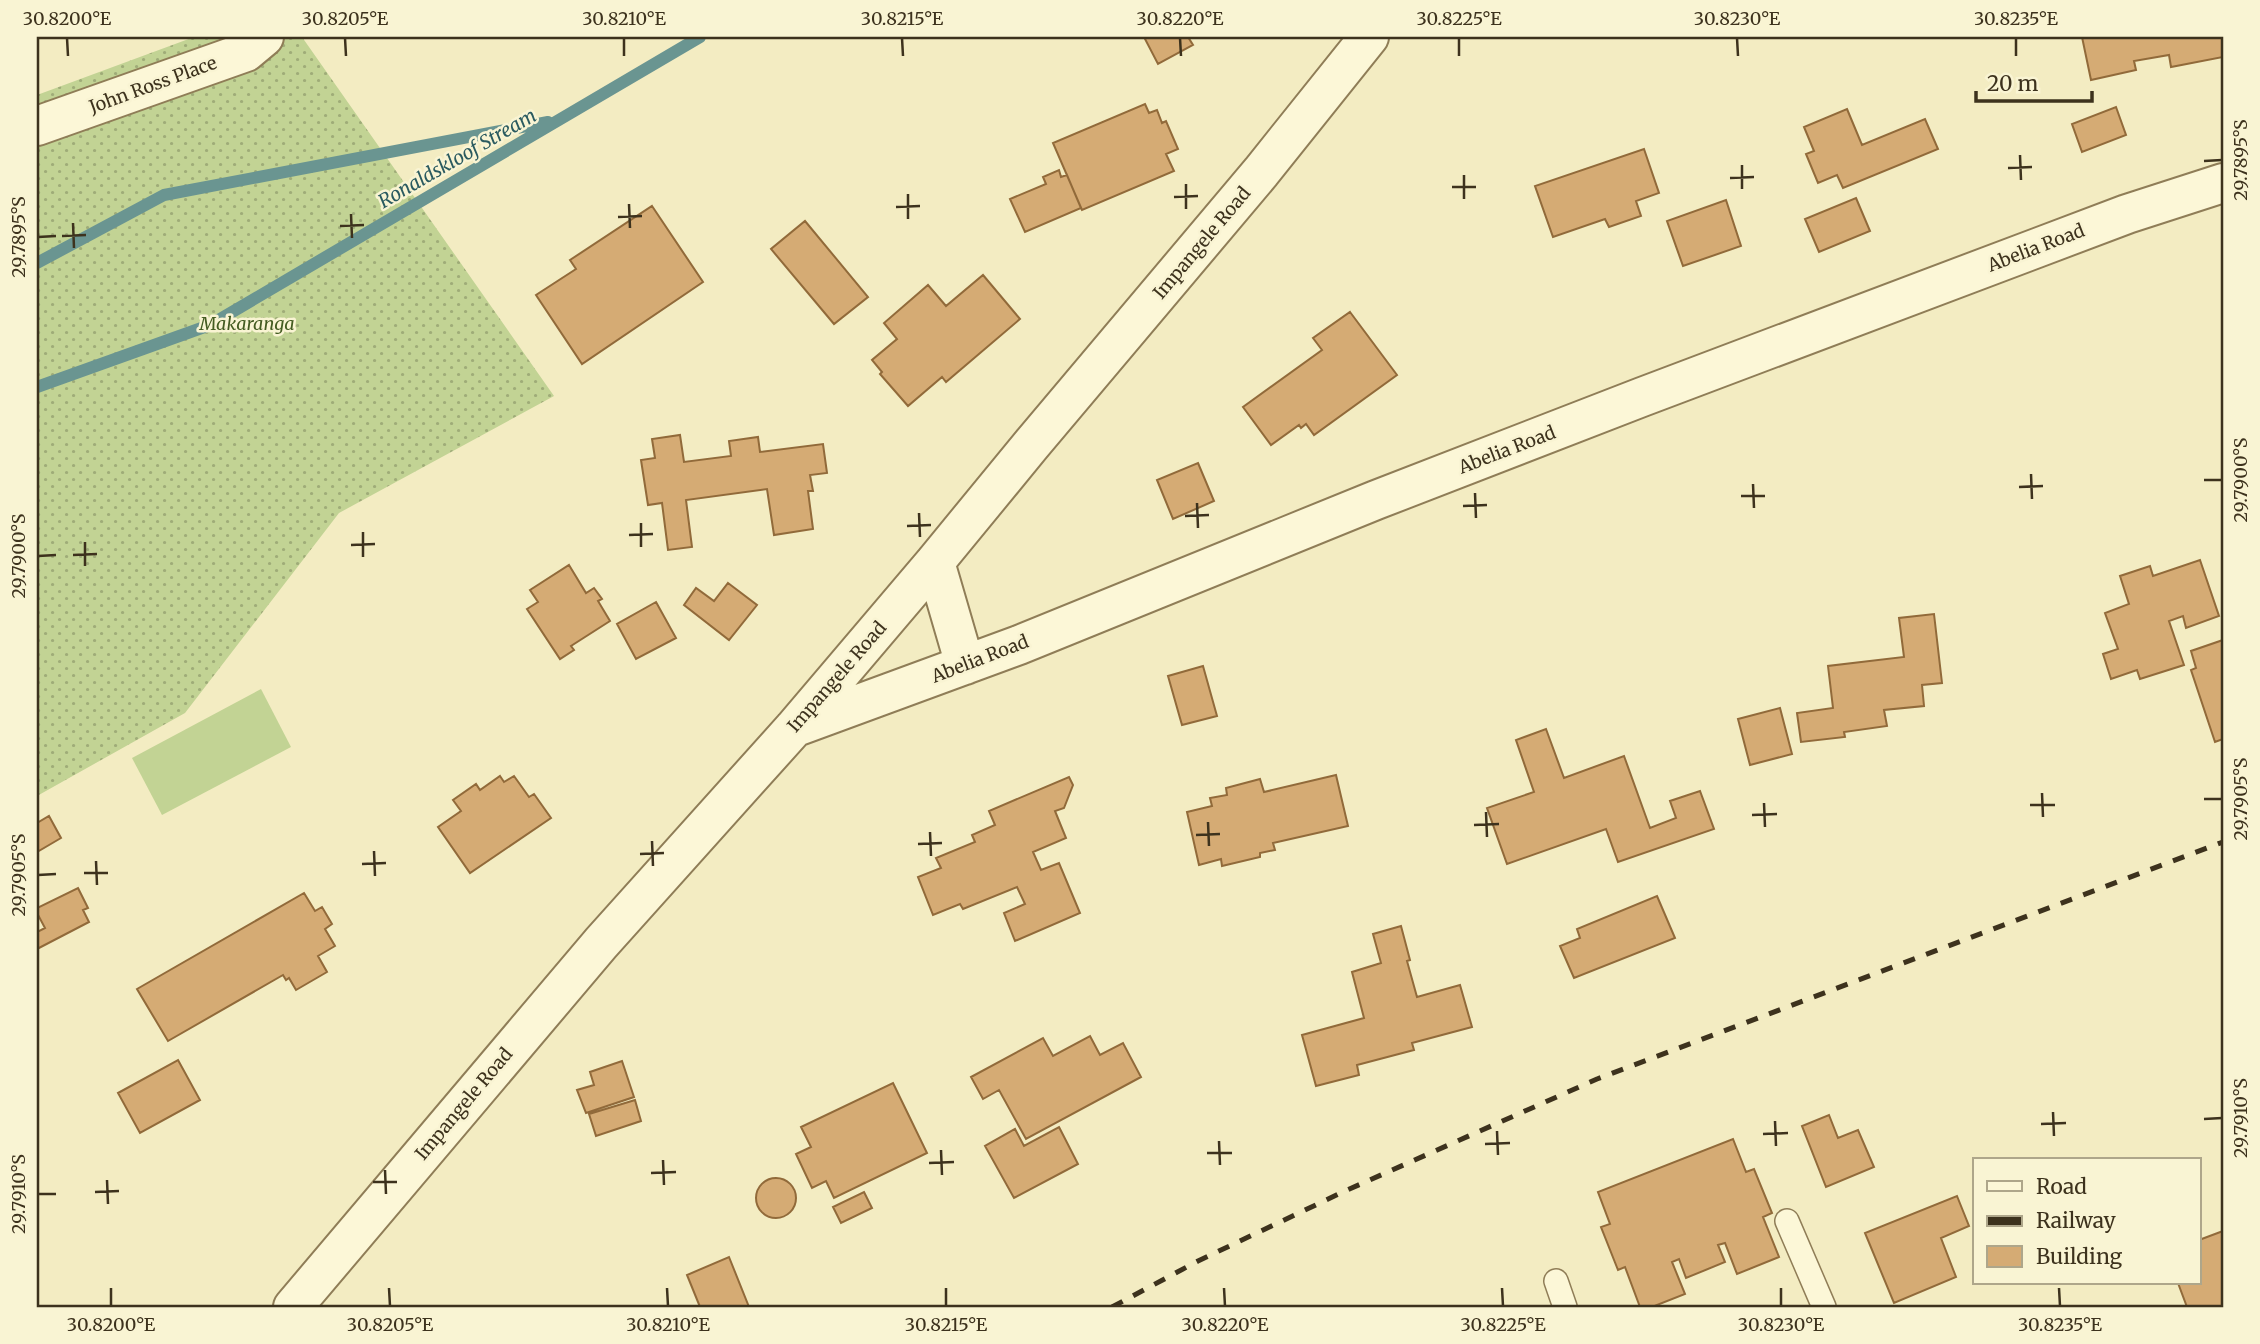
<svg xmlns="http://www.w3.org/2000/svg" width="2260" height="1344" font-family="Merriweather,serif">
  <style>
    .grass { fill: url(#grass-dots) }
    .pitch { fill: #c2d394 }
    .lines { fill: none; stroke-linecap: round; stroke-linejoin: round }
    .stream { stroke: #6a9591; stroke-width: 12 }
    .building { fill: #d5ab74; stroke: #916a3a; stroke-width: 2 }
    .service-casing { stroke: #8f7d57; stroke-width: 26 }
    .minor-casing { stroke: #8f7d57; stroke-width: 42 }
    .service { stroke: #fcf7d7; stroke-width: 23 }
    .minor { stroke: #fcf7d7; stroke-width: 38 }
    .rail { stroke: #3d321d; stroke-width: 5; stroke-dasharray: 12 12; stroke-linecap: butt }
    .ticks { fill: none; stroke: #3d321d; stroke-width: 2.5 }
    .labels { text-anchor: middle; stroke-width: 5; stroke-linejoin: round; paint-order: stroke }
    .street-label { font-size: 18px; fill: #3d321d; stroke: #f9f4d3 }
    .park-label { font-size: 18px; font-style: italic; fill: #445c21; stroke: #f9f4d3 }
    .water-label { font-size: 19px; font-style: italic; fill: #2a5a5f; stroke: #f9f4d3 }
    .neatline { fill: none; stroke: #3d321d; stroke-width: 2.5 }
    .ticks-label { font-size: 18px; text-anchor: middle; fill: #3d321d }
  </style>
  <defs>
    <pattern id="grass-dots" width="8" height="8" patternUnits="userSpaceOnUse" patternTransform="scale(1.75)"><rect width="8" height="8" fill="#c2d394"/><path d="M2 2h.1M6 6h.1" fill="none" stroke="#9fac78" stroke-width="1.8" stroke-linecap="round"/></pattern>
  </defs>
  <rect width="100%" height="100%" fill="#f3ecc2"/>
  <!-- grass -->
  <path class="grass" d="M194 37H302L554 396 339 513 185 713 37 796V95Z"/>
  <!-- pitch -->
  <path class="pitch" d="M261 689 291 747 162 815 132 758Z"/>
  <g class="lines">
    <!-- stream -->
    <path class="stream" d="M37 263 164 195 548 122
      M37 387 210 325 700 37"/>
  </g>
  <!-- building -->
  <path class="building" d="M1144 37H1188L1193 45 1158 64Z
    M2082 37H2223V57L2171 67 2169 55 2134 61 2136 70 2091 80Z
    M1145 104 1149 113 1157 110 1162 123 1166 121 1178 149 1166 154 1174 171 1082 210 1053 143Z
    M2116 107 2126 135 2082 152 2072 124Z
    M1847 109 1862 145 1925 119 1938 149 1843 188 1837 175 1818 183 1806 154 1814 151 1804 127Z
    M1644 149 1659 193 1636 201 1641 216 1609 227 1605 219 1553 237 1535 186Z
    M1059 170 1061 177 1067 175 1081 208 1025 232 1010 199 1046 184 1043 177Z
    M1856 198 1870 231 1819 252 1805 219Z
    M1726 200 1741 246 1683 266 1667 221Z
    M652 206 703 282 582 364 536 295 576 269 570 260Z
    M805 221 868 297 834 324 771 249Z
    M983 275 1020 319 946 382 942 377 908 406 880 374 882 372 872 360 897 339 884 323 928 285 946 306Z
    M1350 312 1397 375 1314 435 1306 424 1301 428 1299 425 1271 445 1243 407 1322 350 1313 338Z
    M680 435 684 462 731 456 729 441 758 437 760 452 823 444 827 473 810 475 813 491H808L813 529 774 535 767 489 686 500 692 547 668 550 662 503 648 505 641 460 655 458 652 439Z
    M1198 463 1214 501 1173 519 1157 480Z
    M2200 560 2219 616 2186 628 2183 616 2169 621 2184 665 2140 679 2137 670 2111 679 2103 654 2118 649 2105 613 2129 604 2120 576 2150 566 2153 576Z
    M569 565 586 593 594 588 602 599 598 601 610 621 571 646 574 650 560 659 527 609 538 602 530 590Z
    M728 583 757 605 729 640 684 605 696 588 714 601Z
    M656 602 676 638 636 659 617 624Z
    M1934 614 1942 683 1922 685 1924 706 1884 710 1887 726 1844 732 1845 737 1801 742 1797 713 1833 708 1828 666 1904 657 1899 618Z
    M2223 640V739L2215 742 2191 670 2196 668 2191 651Z
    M1203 666 1217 716 1182 725 1168 676Z
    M1780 708 1792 754 1750 765 1738 719Z
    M1546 729 1564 778 1624 756 1650 828 1676 818 1670 801 1700 791 1714 829 1618 862 1606 829 1507 864 1487 808 1534 792 1516 740Z
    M1336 775 1348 826 1273 843 1275 850 1260 853V857L1222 866 1221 859 1199 865 1187 812 1212 806 1210 798 1227 795 1226 788 1260 779 1264 792Z
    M500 776 504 782 514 776 529 797 534 794 551 818 470 873 438 827 461 811 453 800 476 784 480 790Z
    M1069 777 1073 785 1064 808 1055 811 1066 838 1033 852 1041 870 1059 863 1080 913 1015 941 1004 913 1025 904 1017 887 963 909 960 904 933 915 918 877 941 868 936 858 975 842 972 835 995 825 989 811Z
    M49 816 61 838 37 852V823Z
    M78 888 88 908 83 910 89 922 37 949V932L45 928 37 913V908Z
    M304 893 315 911 322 907 332 924 325 929 335 946 318 956 327 972 296 990 289 978 286 980 283 975 168 1041 137 989Z
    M1657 896 1675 938 1574 978 1560 946 1580 938 1577 929Z
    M1401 926 1410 960 1407 961 1417 997 1460 985 1472 1027 1412 1043 1414 1050 1357 1065 1359 1075 1316 1086 1302 1035 1364 1018 1352 972 1381 963 1373 934Z
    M1090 1036 1100 1055 1123 1043 1141 1077 1026 1139 999 1090 983 1099 971 1077 1043 1038 1053 1056Z
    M178 1060 200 1100 140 1133 118 1093Z
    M622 1061 634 1097 586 1113 577 1090 594 1085 590 1072Z
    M893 1083 927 1153 834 1198 826 1181 812 1188 796 1154 811 1147 801 1127Z
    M635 1100 641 1121 596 1136 589 1114Z
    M1829 1115 1838 1138 1858 1130 1874 1167 1826 1187 1802 1126Z
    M1059 1127 1078 1164 1014 1198 985 1146 1015 1129 1024 1146Z
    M1733 1139 1746 1172 1754 1169 1772 1213 1763 1217 1779 1257 1737 1274 1725 1243 1718 1245 1725 1262 1686 1278 1679 1259 1672 1262 1685 1294 1652 1307H1640L1625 1267 1618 1270 1601 1227 1610 1224 1598 1192Z
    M756 1198a20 20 0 1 1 40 0a20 20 0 1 1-40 0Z
    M864 1192 872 1208 841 1223 833 1207Z
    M1957 1196 1969 1226 1941 1238 1956 1277 1894 1303 1865 1233Z
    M2223 1231V1307H2187L2178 1283H2199V1240Z
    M729 1257 749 1307H700L687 1275Z"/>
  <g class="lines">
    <defs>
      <path id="service" d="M1787 1221 1824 1307
        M1556 1281 1565 1307"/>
      <path id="minor" d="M37 126 246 52 264 37
        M935 562 965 665
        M796 727 1019 645 1376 500 1642 397 2127 214 2223 183
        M293 1307 601 943 794 728 935 562 1031 445 1261 172 1369 37"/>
    </defs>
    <!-- service casing -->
    <use href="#service" class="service-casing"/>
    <!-- minor casing -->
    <use href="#minor" class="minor-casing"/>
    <!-- service -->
    <use href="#service" class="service"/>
    <!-- minor -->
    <use href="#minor" class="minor"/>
    <!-- rail -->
    <path class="rail" d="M1112 1307 1198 1261 1345 1191 1597 1079 2223 842"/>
  </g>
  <!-- ticks -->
  <path class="ticks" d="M67 38 68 56M345 38 346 56M624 38V56M902 38 903 56M1180 38 1181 56M1459 38V56M1737 38 1738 56M2016 38V56M2020 155 2021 180M2204 161 2222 160M1742 165V189M2008 168 2032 167M1464 175V199M1730 178 1754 177M1186 184V209M1452 187H1476M908 194V219M1174 197 1198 196M629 204 630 228M896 207 920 206M351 214 352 238M618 217 642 216M73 223 74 248M340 226 364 225M62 236 86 235M38 237 56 236M2031 474 2032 499M2204 480H2222M1753 484 1754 508M2019 487 2043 486M1475 493 1476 518M1741 496H1765M1197 503 1198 528M1463 506 1487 505M919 513 920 537M1185 516 1209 515M641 523V547M907 526 931 525M363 532V557M629 535 653 534M85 542V566M351 545 375 544M73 555 97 554M38 556 56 555M2042 793 2043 817M2204 799H2222M1764 803 1765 827M2030 805H2055M1486 812 1487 837M1752 815 1777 814M1208 822 1209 846M1474 825 1499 824M930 832 931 856M1196 835 1220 834M652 841 653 866M918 844 942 843M374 851 375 876M640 854 664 853M96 861 97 885M362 864 386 863M84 873H108M38 875 56 874M2053 1112 2054 1136M2204 1119 2222 1118M1775 1121 1776 1146M2041 1124 2066 1123M1497 1131 1498 1155M1763 1134 1788 1133M1219 1141 1220 1165M1485 1144 1510 1143M941 1150 942 1175M1207 1153H1232M663 1160 664 1185M929 1163 954 1162M385 1170 386 1194M651 1173 676 1172M107 1180 108 1204M373 1182H397M95 1192 119 1191M38 1194H56M111 1288V1306M389 1288 390 1306M667 1288 668 1306M946 1288V1306M1224 1288 1225 1306M1502 1288 1503 1306M1781 1288V1306M2059 1288 2060 1306"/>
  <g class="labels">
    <!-- street labels -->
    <g class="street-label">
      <text transform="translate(153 85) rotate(-20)" y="6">John Ross Place</text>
      <text transform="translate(1202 243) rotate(-50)" y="6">Impangele Road</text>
      <text transform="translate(2036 248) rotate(-21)" y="6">Abelia Road</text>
      <text transform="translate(1507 450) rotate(-21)" y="6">Abelia Road</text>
      <text transform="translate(980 659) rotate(-21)" y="6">Abelia Road</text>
      <text transform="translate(837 677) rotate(-49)" y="6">Impangele Road</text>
      <text transform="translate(464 1104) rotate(-50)" y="6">Impangele Road</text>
    </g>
    <!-- park labels -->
    <g class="park-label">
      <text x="247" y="330">Makaranga</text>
    </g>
    <!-- water labels -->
    <g class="water-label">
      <text transform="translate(457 158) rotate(-30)" y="7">Ronaldskloof Stream</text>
    </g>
  </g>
  <!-- border -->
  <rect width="2260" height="1344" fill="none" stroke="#f9f4d3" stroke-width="77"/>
  <!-- legend -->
  <rect x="1973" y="1158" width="228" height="126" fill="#f9f4d3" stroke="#aea68a" stroke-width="2"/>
  <rect x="1987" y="1181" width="35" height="10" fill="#fcf7d7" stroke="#aea68a" stroke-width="2"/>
  <text x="2036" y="1194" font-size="21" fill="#3d321d">Road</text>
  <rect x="1987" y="1216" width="35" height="10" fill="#3d321d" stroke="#aea68a" stroke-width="2"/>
  <text x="2036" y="1228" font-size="21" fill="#3d321d">Railway</text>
  <rect x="1987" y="1246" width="35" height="21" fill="#d5ab74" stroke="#aea68a" stroke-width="2"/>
  <text x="2036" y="1264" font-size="21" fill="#3d321d">Building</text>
  <!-- scale -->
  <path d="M1976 91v10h116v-10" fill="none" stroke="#3d321d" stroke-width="3.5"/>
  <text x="1987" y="91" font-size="21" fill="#3d321d" stroke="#f9f4d3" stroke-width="5" paint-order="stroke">20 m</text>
  <rect x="38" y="38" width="2184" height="1268" class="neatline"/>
  <g class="ticks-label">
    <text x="67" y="25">30.8200°E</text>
    <text x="345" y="25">30.8205°E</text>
    <text x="624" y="25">30.8210°E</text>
    <text x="902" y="25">30.8215°E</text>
    <text x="1180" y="25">30.8220°E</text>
    <text x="1459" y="25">30.8225°E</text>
    <text x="1737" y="25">30.8230°E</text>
    <text x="2016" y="25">30.8235°E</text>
    <text transform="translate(2241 160) rotate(-90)" y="6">29.7895°S</text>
    <text transform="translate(19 237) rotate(-90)" y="6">29.7895°S</text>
    <text transform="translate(2241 480) rotate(-90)" y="6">29.7900°S</text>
    <text transform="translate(19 556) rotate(-90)" y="6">29.7900°S</text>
    <text transform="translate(2241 799) rotate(-90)" y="6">29.7905°S</text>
    <text transform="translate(19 875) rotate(-90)" y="6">29.7905°S</text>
    <text transform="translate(2241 1118) rotate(-90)" y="6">29.7910°S</text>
    <text transform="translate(19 1194) rotate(-90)" y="6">29.7910°S</text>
    <text x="111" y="1331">30.8200°E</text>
    <text x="390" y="1331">30.8205°E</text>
    <text x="668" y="1331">30.8210°E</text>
    <text x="946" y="1331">30.8215°E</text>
    <text x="1225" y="1331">30.8220°E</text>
    <text x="1503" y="1331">30.8225°E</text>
    <text x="1781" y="1331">30.8230°E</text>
    <text x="2060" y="1331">30.8235°E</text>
  </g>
</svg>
